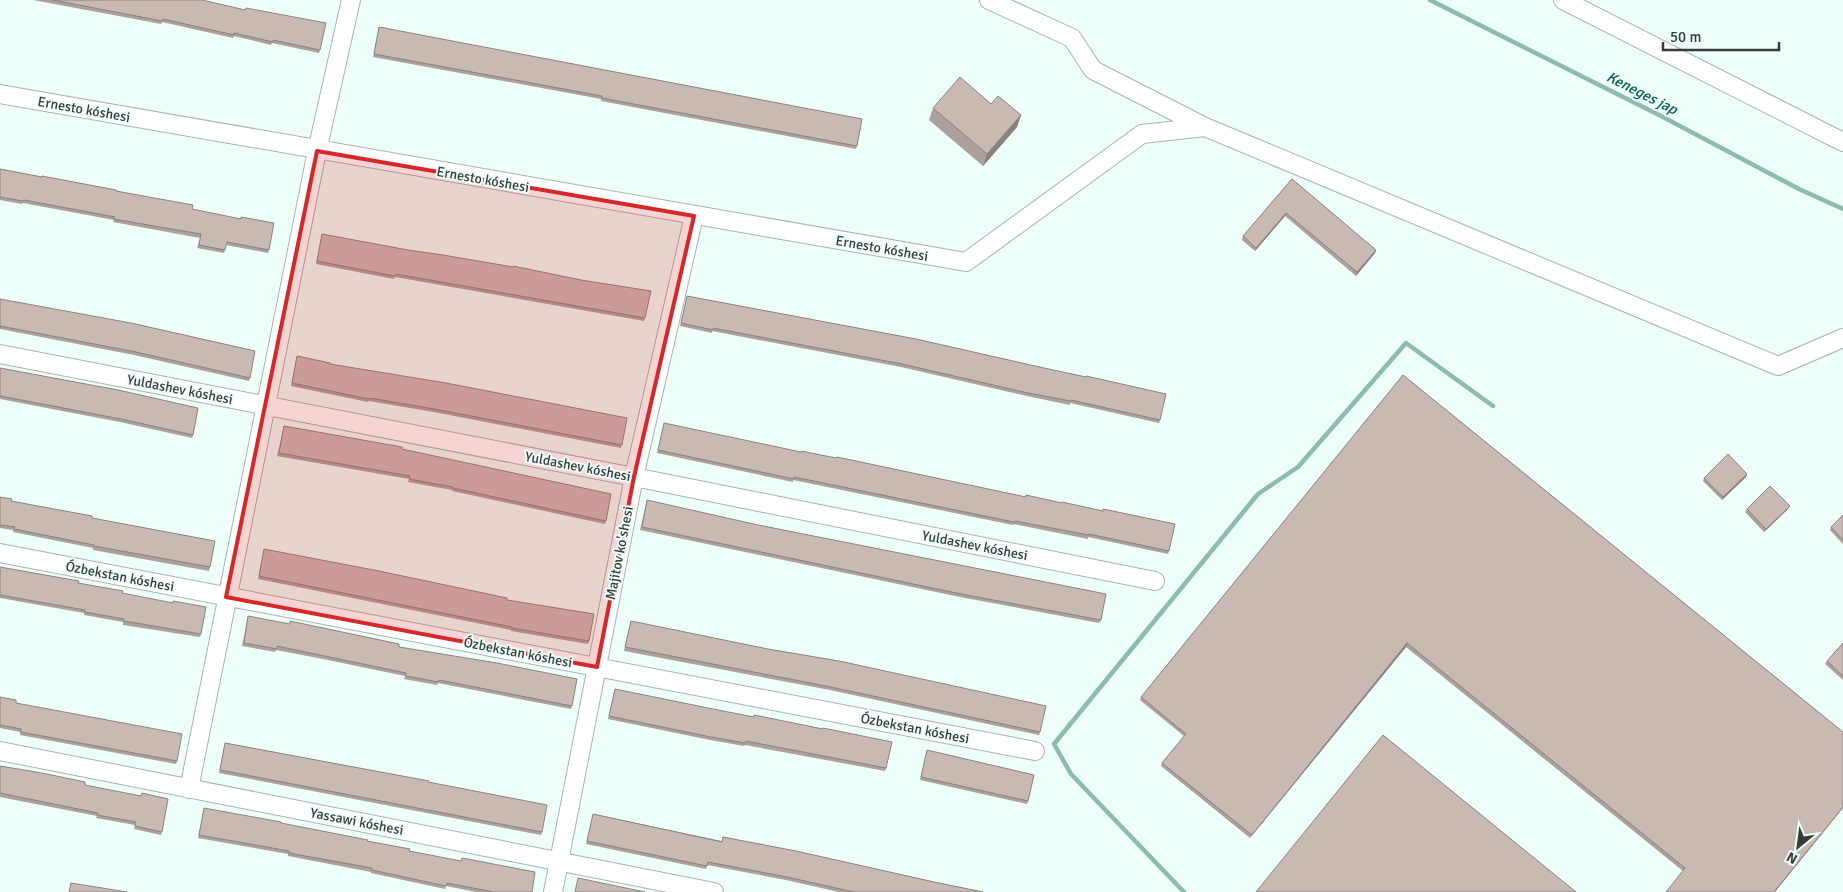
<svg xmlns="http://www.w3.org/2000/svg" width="1843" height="892" font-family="Signika,sans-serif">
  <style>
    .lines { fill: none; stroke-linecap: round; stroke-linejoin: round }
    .stream { stroke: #8ebcac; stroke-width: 4.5 }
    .minor-casing { stroke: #a6b5af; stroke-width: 20 }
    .minor { stroke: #fff; stroke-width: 18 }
    .wall { fill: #aca09a }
    .shaded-wall { fill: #8c827d }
    .building { fill: #c8bab3; stroke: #8c827d }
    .marked { fill: #d62828; fill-opacity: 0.2; stroke: #d62828; stroke-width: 4; stroke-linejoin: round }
    .labels { text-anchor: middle; stroke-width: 4; stroke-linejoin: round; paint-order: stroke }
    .street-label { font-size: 14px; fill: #363c3a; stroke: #eefef8 }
    .water-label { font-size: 15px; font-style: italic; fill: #07614c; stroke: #eefef8 }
  </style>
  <rect width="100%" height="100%" fill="#eefef8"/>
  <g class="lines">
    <!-- stream -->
    <path class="stream" d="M1430 0 1661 116 1799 189 1843 209
      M1184 892 1071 774 1054 744 1258 494 1298 467 1406 343 1493 406"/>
    <defs>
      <path id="minor" d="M989 0 1072 38 1093 70 1205 127
        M1563 0 1843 142
        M0 94 966 262 1142 134 1205 127 1778 366 1843 338
        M0 354 634 477 1155 581
        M0 553 1035 751
        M0 751 714 892
        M189 789 317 151 351 0
        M553 892 634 477 694 216"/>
    </defs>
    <!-- minor casing -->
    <use href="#minor" class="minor-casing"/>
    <!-- minor -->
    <use href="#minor" class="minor"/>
  </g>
  <!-- wall -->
  <path class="wall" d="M33 0H202L320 50 319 53 272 43 271 45 234 36 233 38 162 22 161 24Z
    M379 27 857 146 856 149 601 101V99L373 57Z
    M991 104 1021 115 1017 127 983 166 929 120 933 108Z
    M0 169 116 191 192 209 269 250 268 253 226 245 224 253 197 248 200 238 113 222 114 220 23 203 22 204 0 200Z
    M1292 179 1376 250 1375 253 1356 276 1285 216 1255 251 1242 240 1243 236Z
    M322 234 645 318 644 321 395 277 394 279 316 264Z
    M687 296 1160 420 1159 423 1070 403V405L1027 396 901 367 712 331V333L680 326Z
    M0 299 250 378 249 381 134 355 0 329Z
    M297 356 330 364 622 445 621 448 439 413 369 401 368 402 291 386Z
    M0 368 193 435 192 438 120 422 0 399Z
    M1403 375 1843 732 1683 871 1406 647 1250 838 1161 766 1162 763 1184 736 1140 700 1141 697Z
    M664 423 1169 551 1168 554 1088 537V539L1014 524 1013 525 793 480V482L657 453Z
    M284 426 402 449 606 521 605 524 452 491V490L408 482 409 479 277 456Z
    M1746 477 1722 500 1703 481 1704 478Z
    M0 497 11 501 92 518 210 567 209 571 93 550V548L13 532V530L0 528Z
    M647 500 1101 620 1099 623 960 597 640 530Z
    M1747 509H1788L1764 532 1745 512Z
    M1843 515V544L1830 530 1831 527Z
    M264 549 507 600 589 641 588 644 511 631V630L258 579Z
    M0 567 78 583 122 593 201 634 200 637 123 625V622L84 615V613L0 598Z
    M248 616 399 647 572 706 571 709 438 683 437 685 404 679 405 676 323 659 276 650 275 652 242 646Z
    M631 621 1040 732 1039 735 830 690 624 651Z
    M1843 643V680L1825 664 1827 661Z
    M615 689 886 768 885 771 745 745 744 746 710 740 608 719Z
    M0 697 177 761 176 764 20 735V732L0 728Z
    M225 743 428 782 542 832 541 835 219 773Z
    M927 750 1028 801 1027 804 920 780Z
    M0 766 85 785 162 832 161 835 134 829 135 825 96 818 97 816 0 797Z
    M204 808 367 841 409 851 532 892H476L446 886 445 889 371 873V872L288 856V854L198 838Z
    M593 814 722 841 723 837 934 882 983 892H839L786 880 707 865 706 869 586 844Z"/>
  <!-- shaded-wall -->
  <path class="shaded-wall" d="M1021 115 1017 127 983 166 987 154Z
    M1286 213 1285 216 1255 251 1256 248Z
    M1376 250 1375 253 1356 276 1357 272Z
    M1747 474 1746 477 1722 500 1723 497Z
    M1790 506 1788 509 1764 532 1766 529Z
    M1407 643 1406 647 1250 838 1252 835Z
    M1843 807V808L1775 892H1774Z"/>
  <!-- building -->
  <path class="building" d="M53 0H202L245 10 246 8 326 23 320 50 273 40V42L234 33V35L163 19 162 21Z
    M379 27 862 119 857 146 602 98V96L374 54Z
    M960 77 991 104 998 96 1021 115 987 154 933 108Z
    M0 169 42 177V176L116 190V191L193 205 192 209 241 219V217L274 223 269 250 227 242 225 250 199 245 201 234 114 219 115 217 24 200 23 201 0 197Z
    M1292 179 1376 250 1357 272 1286 213 1256 248 1243 236Z
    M322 234 408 250 443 255 513 267V266L581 280 651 291 645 318 396 274 395 276 317 261Z
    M687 296 916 339 1044 368 1086 377V376L1166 394 1160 420 1071 400V401L1028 393 902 364 713 328V330L681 323Z
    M0 299 131 323 255 351 250 378 136 352 0 326V328Z
    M297 356 330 363V364L446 383 627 418 622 445 440 410 370 398 369 399 292 383Z
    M0 368 118 390 198 408 193 435 121 419 0 396Z
    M1403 375 1843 732V807L1774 892H1666L1685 868 1407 643 1252 835 1162 763 1186 734 1141 697Z
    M664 423 801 452V451L836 458 837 457 1026 497V495L1062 503V502L1103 511V509L1175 524 1169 551 1089 534V535L1015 521 1014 522 794 477V479L658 450Z
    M284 426 402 447V449L611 494 606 521 453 488V487L409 479 410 476 279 453Z
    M1728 454 1747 474 1723 497 1704 478Z
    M1770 486 1790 506 1766 529 1747 509Z
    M0 497 12 499 11 501 92 516V518L215 541 210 567 94 546V545L14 529 15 527 0 525Z
    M647 500 758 525 1106 594 1101 620 961 594 642 527Z
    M1843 515V540L1831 527Z
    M264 549 379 571 507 598V600L594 614 589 641 512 628V627L259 576Z
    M0 567 79 581 78 583 123 591 122 593 173 603V601L206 607 201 634 124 621V619L85 612V610L0 595Z
    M248 616 290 624V621L399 644V647L497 663 577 679 572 706 439 680 438 682 406 676V673L277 646V649L244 643Z
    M631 621 768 649 839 661 1046 706 1040 732 831 687 625 647Z
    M1843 643V676L1827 661Z
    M615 689 718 710 754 717V715L823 729V728L892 742 886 768 746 741 745 743 711 737 609 716Z
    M0 697 16 700V703L182 734 177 761 21 732V729L0 725Z
    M1383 735 1576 892H1256Z
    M225 743 429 781 428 782 547 805 542 832 220 770Z
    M927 750 1034 775 1028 801 921 777Z
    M0 766 42 773 85 782V785L141 796 142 793 168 799 162 832 135 826 136 822 97 815 98 813 0 793Z
    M204 808 281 822V823L368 840 367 841 410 849 409 851 461 861 462 858 535 872 532 892H494L447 883 446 886 372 870V868L289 853V851L199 835Z
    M593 814 722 842 723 837 796 851 934 882 983 892H854L787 877 708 862 707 866 587 841Z
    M578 878 645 892H575Z
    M71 883 127 892H69Z"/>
  <!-- marked area -->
  <path class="marked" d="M317 151 694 216 634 477 597 667 226 597Z"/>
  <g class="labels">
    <!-- street labels -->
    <g class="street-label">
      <text transform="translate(84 109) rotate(10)" y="5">Ernesto kóshesi</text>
      <text transform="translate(483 179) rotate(10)" y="5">Ernesto kóshesi</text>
      <text transform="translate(882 248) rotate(10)" y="5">Ernesto kóshesi</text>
      <text transform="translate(180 389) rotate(11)" y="5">Yuldashev kóshesi</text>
      <text transform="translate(578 466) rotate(11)" y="5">Yuldashev kóshesi</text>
      <text transform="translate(975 545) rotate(11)" y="5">Yuldashev kóshesi</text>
      <text transform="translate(619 553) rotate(-79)" y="5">Majitov ko'shesi</text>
      <text transform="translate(120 576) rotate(11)" y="5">Ózbekstan kóshesi</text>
      <text transform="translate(518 652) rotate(11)" y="5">Ózbekstan kóshesi</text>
      <text transform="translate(915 728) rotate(11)" y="5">Ózbekstan kóshesi</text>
      <text transform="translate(357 821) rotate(11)" y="5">Yassawi kóshesi</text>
    </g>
    <!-- water labels -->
    <g class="water-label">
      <text transform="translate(1642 93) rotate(27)" y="5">Keneges jap</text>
    </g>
  </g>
  <!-- north arrow -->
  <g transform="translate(1798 847) rotate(209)" stroke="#eefef8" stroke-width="4" paint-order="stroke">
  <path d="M0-4L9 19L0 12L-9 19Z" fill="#363c3a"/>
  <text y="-8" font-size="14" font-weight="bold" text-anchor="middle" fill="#363c3a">N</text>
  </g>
  <!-- scale -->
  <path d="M1663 42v8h116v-8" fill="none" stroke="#363c3a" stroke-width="2.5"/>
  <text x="1670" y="42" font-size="15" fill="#363c3a" stroke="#eefef8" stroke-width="4" paint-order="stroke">50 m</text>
</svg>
